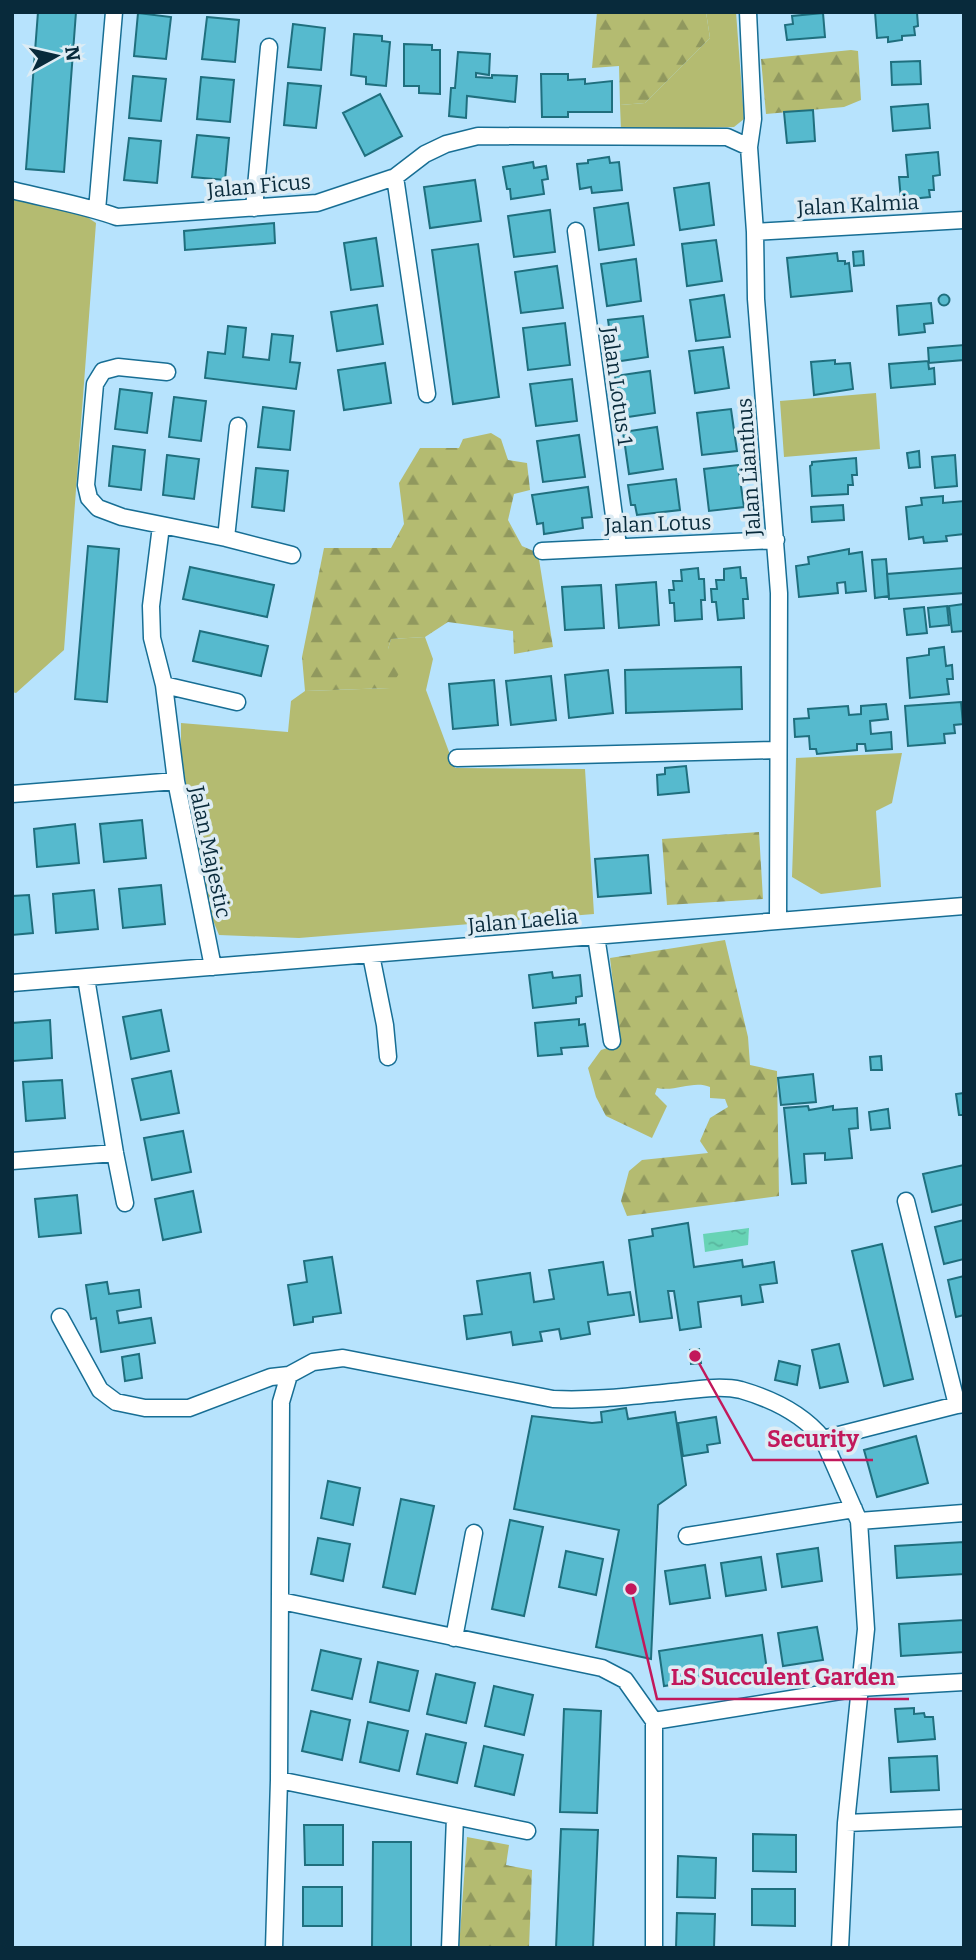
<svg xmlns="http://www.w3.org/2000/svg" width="976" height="1960" font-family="Bitter,serif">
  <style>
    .grass { fill: #b4bb71 }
    .forest { fill: url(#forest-firs) }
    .water { fill: url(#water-ripples) }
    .building { fill: #56bace; stroke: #1f6f7e; stroke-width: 2 }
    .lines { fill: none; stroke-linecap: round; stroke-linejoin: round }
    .minor-casing { stroke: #176e94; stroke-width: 19 }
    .minor { stroke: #fff; stroke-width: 16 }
    .labels { text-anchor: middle; stroke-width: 7; stroke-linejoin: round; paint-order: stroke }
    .street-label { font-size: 21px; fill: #082a3b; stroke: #ddecf4 }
    .leader { fill: none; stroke: #c2185b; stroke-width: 2.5 }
    .callout-dot { fill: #c2185b; stroke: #ddecf4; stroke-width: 2.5 }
    .callout-label { font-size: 23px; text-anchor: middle; font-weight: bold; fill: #c2185b; stroke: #ddecf4; stroke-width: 7; stroke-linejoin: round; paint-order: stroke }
  </style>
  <defs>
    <pattern id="forest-firs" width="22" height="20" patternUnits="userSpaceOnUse" patternTransform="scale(1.75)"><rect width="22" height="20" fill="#b4bb71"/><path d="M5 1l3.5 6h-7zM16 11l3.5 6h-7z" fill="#90985e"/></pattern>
    <pattern id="water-ripples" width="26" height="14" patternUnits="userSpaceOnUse" patternTransform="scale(1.75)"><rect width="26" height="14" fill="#67d3b5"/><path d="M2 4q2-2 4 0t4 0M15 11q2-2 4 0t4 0" fill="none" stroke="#58b59d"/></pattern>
  </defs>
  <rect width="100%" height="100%" fill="#b7e3fd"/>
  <!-- grass -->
  <path class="grass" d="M706 12H736L744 119 734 127 621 130 620 105 645 103 710 38Z
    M12 198 84 215 96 223 64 650 16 693 12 692Z
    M876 393 880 449 784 457 780 401Z
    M425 637 433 659 426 690 455 768 585 769 594 914 299 938 219 935 210 913 181 757V723L288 732 291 701 305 691 390 688 388 649 391 639Z
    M902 753 892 803 876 811 881 887 821 894 792 877 796 758Z"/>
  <!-- forest -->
  <path class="forest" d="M597 12H706L710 38 645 103 620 105 619 66 592 68Z
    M851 50 858 51 861 100 844 107 766 114 761 59Z
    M491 433 501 439 508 460 527 463 530 490 514 494 508 520 522 546 538 553 553 647 514 654 513 631 448 622 425 637 391 639 388 649 405 664 390 688 305 691 302 657 324 548H391L404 524 399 483 420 448H459L463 439Z
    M759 832 763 899 667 905 662 839Z
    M725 940 748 1037 750 1065 777 1071 779 1196 627 1216 621 1201 629 1171 642 1160 708 1153 700 1141 710 1118 728 1107 725 1099 710 1098V1087C693 1080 676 1092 657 1088L655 1094 667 1106 652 1138 606 1116 596 1097 588 1068 601 1050 620 1044 610 958Z
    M467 1837 509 1845 506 1865 532 1870 529 1948H459Z"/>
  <!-- water -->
  <path class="water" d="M749 1228 748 1245 705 1252 703 1234Z"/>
  <!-- building -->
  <path class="building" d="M38 12H76L64 172 26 169Z
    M875 12H917L918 26 914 27 915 35 902 36V40L888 42V37L877 38Z
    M138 13 171 17 166 59 134 56Z
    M823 13 825 37 787 40 785 25 793 24 792 16Z
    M207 17 239 20 235 62 202 59Z
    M293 24 325 28 321 70 288 67Z
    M354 34 382 36V41L390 42 386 86 366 84V77L351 75Z
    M404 44 432 45V50H440V94L419 93V86H404Z
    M458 52 490 54 489 75 476 73V77L492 78V75L517 76 515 102 467 96 466 118 449 116 451 88H455Z
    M920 61 921 84 892 85 891 62Z
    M541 74H568V80L585 79V84L612 81V112H568V117H542Z
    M133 76 166 79 161 121 129 118Z
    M201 77 234 80 230 122 197 119Z
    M288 83 321 86 316 128 284 125Z
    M380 94 402 136 365 156 343 113Z
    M928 104 930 128 893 131 891 107Z
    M813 110 815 141 787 143 784 112Z
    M197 135 229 138 225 180 192 177Z
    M129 138 161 141 157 183 124 180Z
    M938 152 940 175 933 176 934 190H929L930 197 901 200 899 177H908L906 155Z
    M609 157 610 163 619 162 622 190 592 193 591 187 580 189 577 164 588 163V160Z
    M533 162 534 168 546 166 548 179 542 180 544 194 511 199 510 189H507L503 167Z
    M475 180 481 221 430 228 424 187Z
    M709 183 714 225 680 230 674 188Z
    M628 203 634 245 599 250 594 208Z
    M550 210 555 252 514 257 508 216Z
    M274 223 275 243 185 250 184 231Z
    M376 238 383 286 351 290 344 243Z
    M716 240 722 281 687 286 682 244Z
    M478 244 499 397 453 404 432 250Z
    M863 251 864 265 854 266 853 252Z
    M837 253 838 261H845V264L849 263 852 291 791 297 787 258Z
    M636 259 641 301 607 306 601 264Z
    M557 266 563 308 521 313 515 272Z
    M938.5 300a5.5 5.5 0 1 1 11 0a5.5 5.5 0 1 1-11 0Z
    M724 295 730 337 696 341 690 300Z
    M931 303 933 323 924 324 925 332 899 335 897 306Z
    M377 305 383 344 337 351 331 312Z
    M643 316 648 357 614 362 608 320Z
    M565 323 570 365 528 370 523 328Z
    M228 326 246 328 243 357 269 360 272 334 293 336 290 362 300 363 296 389 205 378 208 352 225 354Z
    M964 345V360L929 363 928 348Z
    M723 347 729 388 695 393 689 351Z
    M835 360V364L850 363 853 389 814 395 811 362Z
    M928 361 929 369 934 368 935 384 891 388 889 364Z
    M385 363 391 403 344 410 338 370Z
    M650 371 655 413 621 418 615 376Z
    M572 379 577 421 536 426 530 384Z
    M120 389 152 393 147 433 115 429Z
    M174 397 206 401 201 441 169 437Z
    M263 407 294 411 290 450 258 447Z
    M731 409 737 451 702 455 697 413Z
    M657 427 663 469 629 474 623 432Z
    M579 435 585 477 543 482 537 441Z
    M113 446 145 450 141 490 109 486Z
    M919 451 920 467 909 468 907 453Z
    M167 455 199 459 194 499 163 495Z
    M955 455 957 486 935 488 932 457Z
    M856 458 857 475H852L853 485H848V494L812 496 810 466 812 465V462Z
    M738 465 744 507 709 511 704 469Z
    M256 468 288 471 284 511 252 507Z
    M676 479 680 510 637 515 635 505H631L628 485Z
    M588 487 592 517 582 518 583 528 544 534 543 523 537 524 532 495Z
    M943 496V503L964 501V534L946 536 947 541 924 543 923 537 909 539 906 507 922 505 921 498Z
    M843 505 844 520 812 522 811 507Z
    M88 546 119 549 107 702 75 699Z
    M849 549V554L862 552 866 591 846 593 845 582 837 583 838 593 799 597 796 566 809 564 808 557Z
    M886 559 889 596 875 598 872 560Z
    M190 567 274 585 267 617 183 599Z
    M740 567 741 578H746L748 599H743L744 618 718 620 716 602H712L711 589H717L716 580H724V569Z
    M698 568 699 579H704L705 600H701L702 619 675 621 674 603H670L669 590H674L673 581H682L681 570Z
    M964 568V593L889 599 887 574Z
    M656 582 659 625 619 628 616 585Z
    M601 585 604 628 565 630 562 587Z
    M964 604V631L952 632 949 606Z
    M947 606 949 625 930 627 928 608Z
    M924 607 927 633 907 635 904 609Z
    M200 631 268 646 261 676 193 661Z
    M944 647 946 666 952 665 953 679H947L949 694 910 698 907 658 929 655V649Z
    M741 667 742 709 626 713 625 670Z
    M608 670 613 713 569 718 565 675Z
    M551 676 556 720 511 725 506 681Z
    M494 680 498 725 453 729 449 684Z
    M961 702 963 724 954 725 955 733 944 734 945 743 908 746 905 706Z
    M886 704 888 719 870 721 871 734 891 732 892 749 866 751 865 744H857V750L817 754 816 749H810L809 736 795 737 794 719 809 718 808 709 848 706 849 715 861 714V706Z
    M686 766 689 792 658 795 657 775 665 774V768Z
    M142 820 146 858 104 862 100 824Z
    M75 824 79 863 37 867 34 829Z
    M648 855 651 893 598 897 595 859Z
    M161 885 165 924 123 928 119 889Z
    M94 890 98 929 56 933 53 894Z
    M29 895 33 933 12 935V896Z
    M552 972 553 978 580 975 582 996 576 997V1003L533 1008 529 975Z
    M161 1010 169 1051 131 1059 123 1017Z
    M579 1019V1025L585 1024 588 1046 561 1048 562 1054 538 1056 535 1023Z
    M50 1020 52 1058 13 1061 12 1023Z
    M881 1056 882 1070H871L870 1057Z
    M171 1071 179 1113 141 1120 132 1079Z
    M813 1074 816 1102 781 1105 778 1078Z
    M62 1080 65 1118 26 1121 23 1082Z
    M964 1093V1115H959L956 1094Z
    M808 1106 809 1110 833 1106V1110L857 1108 858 1128 849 1129 852 1158 825 1160V1153L804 1154 806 1183 792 1184 784 1108Z
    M888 1109 890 1128 871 1130 869 1112Z
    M183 1131 191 1172 152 1180 144 1138Z
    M964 1165V1204L932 1212 923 1174Z
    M193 1191 201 1232 163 1240 155 1199Z
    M77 1195 81 1233 39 1237 35 1199Z
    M964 1220V1259L944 1264 935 1227Z
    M688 1223 694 1267 742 1260 743 1267 774 1262 777 1283 760 1285 763 1302 742 1305 741 1296 698 1302 701 1327 680 1330 674 1291H668L672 1318 640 1322 629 1240 653 1236 652 1229Z
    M882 1244 913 1379 884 1386 852 1251Z
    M332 1257 341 1313 313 1317V1322L294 1325 288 1285 307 1282 304 1261Z
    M603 1262 608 1295 630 1292 634 1315 588 1322 590 1334 561 1339 559 1329 540 1332 542 1341 513 1345 511 1332 467 1339 464 1316 482 1314 477 1281 530 1273 534 1302 554 1299 549 1270Z
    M964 1276V1315L956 1317 948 1280Z
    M107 1282 109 1294 139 1290 141 1307 117 1311 119 1323 151 1318 155 1343 101 1352 96 1318 91 1319 86 1285Z
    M839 1344 848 1382 820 1388 812 1350Z
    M699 1349 701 1363 691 1364 690 1350Z
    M139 1354 142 1378 125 1381 122 1357Z
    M779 1361 800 1366 797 1385 775 1380Z
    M626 1408 628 1419 675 1412 686 1485 658 1505 651 1659 596 1647 619 1530 514 1509 532 1416 592 1423 602 1422 601 1412Z
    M716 1417 720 1443 707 1445 708 1452 683 1456 678 1423Z
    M916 1436 928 1483 877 1497 864 1450Z
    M328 1481 360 1488 353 1525 321 1518Z
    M401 1499 434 1506 415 1594 383 1587Z
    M510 1520 543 1527 524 1616 492 1609Z
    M318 1538 350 1544 343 1581 311 1574Z
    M964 1542V1574L897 1578 895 1546Z
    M818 1548 822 1581 782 1587 777 1554Z
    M566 1551 603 1559 596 1595 559 1587Z
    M761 1557 766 1590 726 1596 721 1563Z
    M705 1565 710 1598 670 1604 665 1571Z
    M964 1620V1652L901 1656 899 1624Z
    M817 1627 823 1660 783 1666 778 1633Z
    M762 1635 767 1670 664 1686 659 1651Z
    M321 1650 361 1659 352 1699 312 1690Z
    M378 1662 418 1671 409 1711 370 1702Z
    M436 1674 475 1683 466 1723 427 1714Z
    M494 1686 533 1695 524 1735 485 1726Z
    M914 1708V1714L924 1713 925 1717H933L935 1739 898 1742 895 1709Z
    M564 1709 601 1711 597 1813 560 1812Z
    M311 1711 350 1720 342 1760 302 1751Z
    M368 1722 408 1731 399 1771 360 1762Z
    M426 1734 466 1743 457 1783 417 1774Z
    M484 1746 523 1755 514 1795 475 1786Z
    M937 1756 939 1790 891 1792 889 1758Z
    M304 1825H343V1865H305Z
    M561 1829 598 1830 593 1948H556Z
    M753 1834 796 1835V1872L753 1871Z
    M373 1842H411V1948H372Z
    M678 1856 716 1858 715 1898 677 1897Z
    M303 1887H342V1926H303Z
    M752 1889H795V1926L752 1925Z
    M677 1913 715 1914 714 1948H676Z"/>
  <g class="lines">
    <defs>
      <path id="minor" d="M748 12 753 119 749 147 755 232 756 299 779 593 778 920
        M395 177 427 394
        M12 190C47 199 84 205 117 217L317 203 395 177 425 154 446 144 478 136 727 137 749 147
        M254 208 269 47
        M97 210 114 12
        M576 231 618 546
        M755 232 964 220
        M167 372 118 367 103 371 95 384 86 485 89 498 98 508 122 517 226 538 292 555
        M161 526 151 606 152 638 164 685 176 781
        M226 538 238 426
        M542 551 776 540
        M164 685 237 702
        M457 758 777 750
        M12 794 176 781 213 967
        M596 936 612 1041
        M371 955 385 1025 388 1057
        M86 978 115 1153 125 1203
        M12 983 964 906
        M12 1161 115 1153
        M906 1201 957 1405 964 1404
        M60 1317 100 1390 116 1402 145 1408H189L271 1377 289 1375
        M823 1439 859 1521 866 1629 846 1823 840 1948
        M859 1521 964 1513
        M687 1536 854 1509
        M281 1601 602 1668 625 1680 654 1721 859 1688 964 1682
        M454 1638 474 1533
        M654 1721V1948
        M279 1780 527 1831
        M846 1823 964 1818
        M274 1948 279 1780 281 1402 289 1375 313 1362 343 1358 553 1399C593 1401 632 1396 672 1392 694 1390 719 1385 741 1390 772 1399 803 1414 823 1439L957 1405
        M450 1948 455 1817"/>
    </defs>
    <!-- minor casing -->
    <use href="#minor" class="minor-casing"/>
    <!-- minor -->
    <use href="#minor" class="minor"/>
  </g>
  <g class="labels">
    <!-- street labels -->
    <g class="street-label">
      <text transform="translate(259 186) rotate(-5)" y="7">Jalan Ficus</text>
      <text transform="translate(858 205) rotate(-3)" y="7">Jalan Kalmia</text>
      <text transform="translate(617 386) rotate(82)" y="7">Jalan Lotus 1</text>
      <text transform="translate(749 467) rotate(-94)" y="7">Jalan Lianthus</text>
      <text transform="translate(658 524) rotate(-2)" y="7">Jalan Lotus</text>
      <text transform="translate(210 852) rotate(78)" y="7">Jalan Majestic</text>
      <text transform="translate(523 921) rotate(-5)" y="7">Jalan Laelia</text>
    </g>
  </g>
  <!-- callouts -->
  <path class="leader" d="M695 1356L753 1460H873M631 1589L657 1699H909"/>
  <g class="callout-dot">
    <circle cx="695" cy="1356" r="7"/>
    <circle cx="631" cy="1589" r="7"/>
  </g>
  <g class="callout-label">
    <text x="813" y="1447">Security</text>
    <text x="783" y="1685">LS Succulent Garden</text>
  </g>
  <!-- border -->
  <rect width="976" height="1960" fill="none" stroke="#082a3b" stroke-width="28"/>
  <!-- north arrow -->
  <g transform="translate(56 56) rotate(82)" stroke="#ddecf4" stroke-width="5" paint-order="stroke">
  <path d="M0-5L12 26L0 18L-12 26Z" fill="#082a3b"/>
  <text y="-10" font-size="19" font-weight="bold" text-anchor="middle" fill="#082a3b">N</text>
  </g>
</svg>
